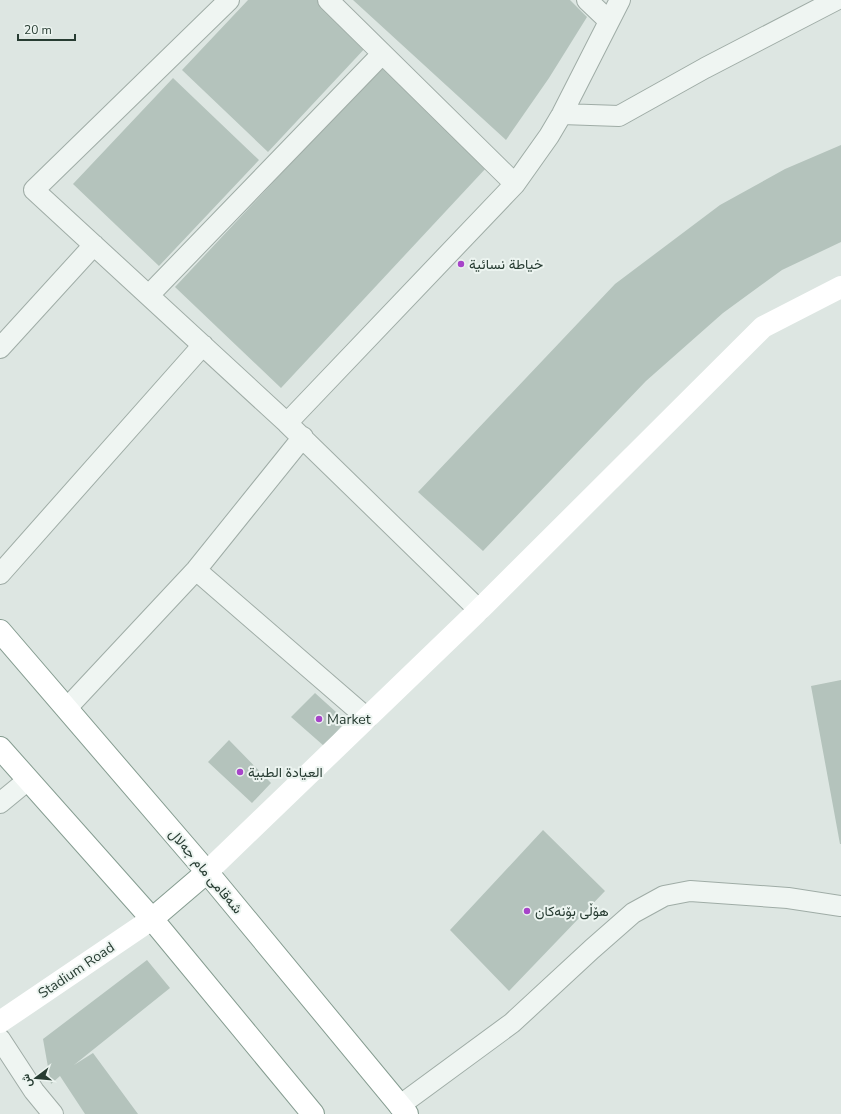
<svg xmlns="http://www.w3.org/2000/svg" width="841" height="1114" font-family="'Nunito Sans',Vazirmatn,sans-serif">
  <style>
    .building { fill: #b4c3bc }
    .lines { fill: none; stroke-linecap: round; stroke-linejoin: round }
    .street-casing { stroke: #9faca6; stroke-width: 22 }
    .highway-casing { stroke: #859c90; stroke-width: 24 }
    .street { stroke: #eff5f2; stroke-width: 20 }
    .secondary { stroke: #fff; stroke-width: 22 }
    .highway { stroke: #fff; stroke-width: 22 }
    .poi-dot { fill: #a744c9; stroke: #ecf4f0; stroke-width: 1.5 }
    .labels { text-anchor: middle; stroke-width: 4; stroke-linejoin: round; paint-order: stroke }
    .poi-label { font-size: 14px; fill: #273c32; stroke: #ecf4f0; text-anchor: start }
    .street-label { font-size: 14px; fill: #273c32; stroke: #ecf4f0 }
  </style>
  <rect width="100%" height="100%" fill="#dde6e2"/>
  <!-- building -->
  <path class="building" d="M248 0H320L368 45 268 152 182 70Z
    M353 0H570L587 17 549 78 506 140Z
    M381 67 487 167 281 388 175 287Z
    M173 78 259 160 159 266 73 184Z
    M841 145V242L782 270 723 313 646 381 483 551 418 492 615 284 720 205 785 169Z
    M841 680V844H840L811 686Z
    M315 693 346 721 324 746 291 717Z
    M229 740 271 783 252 803 208 762Z
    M543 830 605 891 509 991 450 930Z
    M147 960 170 988 74 1065 93 1053 138 1114H85L60 1076 51 1084 43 1039Z"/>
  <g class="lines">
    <defs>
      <path id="street" d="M229 0 34 190 287 423
        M328 0 515 184
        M587 0 609 21
        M562 114 619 116 705 68 836 0
        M149 295 382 54
        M0 348 94 245
        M196 570 367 718
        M0 574 203 345
        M479 610 287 423 515 184 549 136 562 114 620 0
        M67 708 196 570 303 437
        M0 803 28 780
        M0 1039 34 1091 53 1114
        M399 1106 512 1023 592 949 633 913 664 896 690 891 788 898 841 906"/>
      <path id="highway" d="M0 631 207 872 407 1114
        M0 748 152 919 313 1114
        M152 919 207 872"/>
    </defs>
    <!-- street casing -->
    <use href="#street" class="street-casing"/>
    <!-- highway casing -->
    <use href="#highway" class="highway-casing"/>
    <!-- street -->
    <use href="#street" class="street"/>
    <!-- secondary -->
    <path class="secondary" d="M207 872 479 610 763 327 841 287
      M0 1022 152 919"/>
    <!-- highway -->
    <use href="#highway" class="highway"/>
  </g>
  <!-- markers -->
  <g class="poi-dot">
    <circle cx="461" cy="264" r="4"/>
    <circle cx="319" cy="719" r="4"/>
    <circle cx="240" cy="772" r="4"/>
    <circle cx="527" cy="911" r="4"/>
  </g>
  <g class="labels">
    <!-- poi labels -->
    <g class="poi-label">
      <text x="469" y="269">خياطة نسائية</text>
      <text x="327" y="724">Market</text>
      <text x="248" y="777">العيادة الطبية</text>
      <text x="535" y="916">هۆڵی بۆنەکان</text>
    </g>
    <!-- street labels -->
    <g class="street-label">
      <text transform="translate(206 871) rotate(50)" y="5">شەقامی مام جەلال</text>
      <text transform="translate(76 970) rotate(-34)" y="5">Stadium Road</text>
    </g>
  </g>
  <!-- north arrow -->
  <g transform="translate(36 1078) rotate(254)" stroke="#ecf4f0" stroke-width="3" paint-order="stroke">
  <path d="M0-3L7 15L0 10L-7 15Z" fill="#273c32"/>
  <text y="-6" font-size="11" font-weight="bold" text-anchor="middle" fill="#273c32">ش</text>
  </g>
  <!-- scale -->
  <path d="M18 34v6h57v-6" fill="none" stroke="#273c32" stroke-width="2"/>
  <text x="24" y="34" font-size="12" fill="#273c32" stroke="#ecf4f0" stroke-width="3" paint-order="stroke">20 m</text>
</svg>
